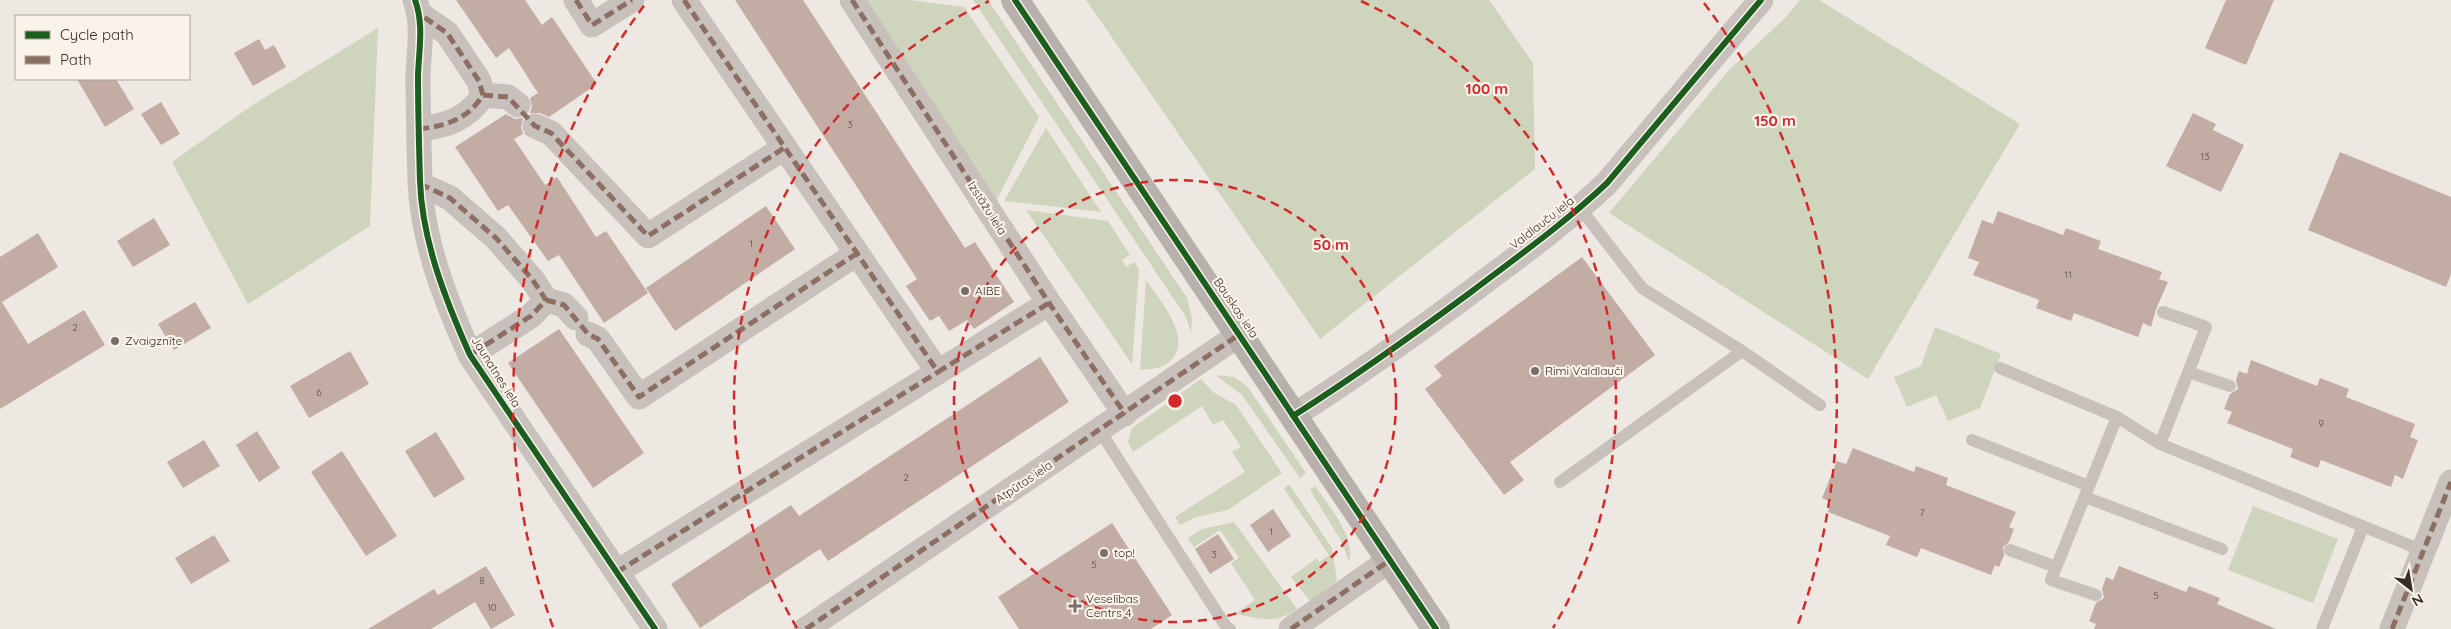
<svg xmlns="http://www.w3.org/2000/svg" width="2451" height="629" font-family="Quicksand,sans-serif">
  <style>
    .green { fill: #cfd4bc }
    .building { fill: #c2aca3 }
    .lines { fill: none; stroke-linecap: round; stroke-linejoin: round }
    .service { stroke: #c7c0bb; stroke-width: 12 }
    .minor { stroke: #c7c0bb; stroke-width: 25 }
    .secondary { stroke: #b8b0ab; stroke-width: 28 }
    .quiet { stroke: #8d6e63; stroke-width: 5; stroke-dasharray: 10 5; stroke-linecap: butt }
    .cycleway-casing { stroke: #faf3e9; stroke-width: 9 }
    .cycleway { stroke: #1b5e20; stroke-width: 6 }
    .ring { fill: none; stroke: #d62828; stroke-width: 2.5; stroke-dasharray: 9 6 }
    .poi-dot { fill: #786e69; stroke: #faf3e9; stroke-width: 2 }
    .labels { text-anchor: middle; stroke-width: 4.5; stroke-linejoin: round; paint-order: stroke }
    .number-label { font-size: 10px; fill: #5a4d47 }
    .street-label { font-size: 12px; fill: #382d28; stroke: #faf3e9 }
    .poi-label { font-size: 12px; fill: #382d28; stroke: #faf3e9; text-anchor: start }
    .centre { fill: #d62828; stroke: #faf3e9; stroke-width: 2.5 }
    .ring-label { font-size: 15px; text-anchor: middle; font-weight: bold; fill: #d62828; stroke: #faf3e9; stroke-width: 4.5; stroke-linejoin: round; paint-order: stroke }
  </style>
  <rect width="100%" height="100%" fill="#eee8e2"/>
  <!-- green -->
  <path class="green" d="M865 0H910L964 7 1039 117 996 201Z
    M973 0H988L1187 298 1192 319 1191 333 1186 317Z
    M1086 0H1489L1533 63 1535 169 1320 339Z
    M1800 0H1819L2020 124 1868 379 1609 213 1729 70 1785 18Z
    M378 28 370 226 248 304 172 162 251 106Z
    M1046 128 1101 212 1004 201Z
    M1026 210 1108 221 1130 255 1122 260 1126 267 1134 262 1139 269 1132 364Z
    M1146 280C1161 302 1200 346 1163 366 1157 369 1147 369 1140 370Z
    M1935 327 2001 354 1980 408 1948 421 1936 395 1907 407 1894 377 1921 366Z
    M1215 375 1234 377 1247 386 1306 473 1300 478 1242 395Z
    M1201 379 1213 392 1236 405 1282 473 1228 510 1196 517 1180 525 1175 517 1245 472 1232 452 1241 447 1223 420 1213 425 1202 406 1133 452 1128 442 1132 428Z
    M1289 484 1332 548 1337 581 1310 601 1291 577 1317 558 1319 562 1329 555 1284 489Z
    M1315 486C1330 508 1356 536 1349 563L1343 544 1310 490Z
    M2253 506 2338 539 2313 603 2228 570Z
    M1234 522 1297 609C1276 625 1259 618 1235 614L1255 600 1231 563 1239 558 1220 530 1194 547 1188 538 1202 529Z"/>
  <!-- building -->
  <path class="building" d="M456 0H525L542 25 552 17 597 84 549 117 540 113H530L532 107 530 98 538 93 509 48 496 58Z
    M735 0H803L965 248 975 242 1014 302 974 329 967 320 949 331 939 316 930 321 906 286 917 279Z
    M2226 0H2274L2246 65 2205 48Z
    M259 39 265 50 274 45 286 67 253 86 234 53Z
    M77 79H116L134 109 105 127Z
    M161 102 180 134 161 145 141 114Z
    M2193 113 2216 124 2213 130 2244 145 2221 192 2166 166Z
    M506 114 515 119 523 118 521 127 523 134 514 139 545 185 557 177 596 237 606 231 648 293 604 323 559 255 548 261 508 205 498 211 455 147Z
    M2340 152 2451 197V274L2446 287 2308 230Z
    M766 206 795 249 675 331 646 288Z
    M1998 211 2063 235 2066 228 2101 241 2098 249 2162 272 2159 279 2168 282 2156 309 2151 327 2143 323 2138 337 2074 313 2071 321 2036 308 2039 300 1973 275 1979 262 1968 258 1982 220 1993 224Z
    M154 218 170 245 133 267 117 241Z
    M38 233 58 267 2 302 28 344 84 310 105 345 0 409V257Z
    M1582 257 1655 355 1510 462 1524 480 1504 495 1425 389 1442 376 1434 366Z
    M195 302 211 328 174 350 158 324Z
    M559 329 644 453 593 488 508 363Z
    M350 351 369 384 309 418 290 386Z
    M1040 357 1069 402 828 561 820 549 700 628 671 584 791 505 799 516Z
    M2251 360 2317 386 2320 378 2349 389 2346 397 2415 424 2410 437 2418 440 2403 479 2395 475 2391 487 2321 460 2318 468 2290 457 2293 449 2227 423 2232 412 2224 409 2230 394 2238 389 2236 380 2239 371 2247 374Z
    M257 431 280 468 259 482 236 445Z
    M436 432 465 479 434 498 405 451Z
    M204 440 220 466 183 488 167 462Z
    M1853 448 1914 472 1916 466 1948 478 1946 485 2016 512 2009 527 2014 529 2009 542 2003 547 2004 555 1999 567 1995 565 1991 575 1921 548 1917 557 1886 545 1890 536 1828 512 1831 502 1822 498 1837 461 1846 464Z
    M342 451 397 536 366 556 311 472Z
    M1273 509 1291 536 1268 552 1250 525Z
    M1112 523 1172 615 1151 629H1019L998 597Z
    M1218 534 1234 559 1210 574 1195 549Z
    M214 535 230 561 191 584 175 558Z
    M486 566 515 615 491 629 475 602 431 629H368L434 589 438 595Z
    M2119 566 2186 592 2189 586 2220 598 2217 604 2276 629H2094L2096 624 2089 621 2096 603 2104 598 2102 589 2106 577 2113 580Z"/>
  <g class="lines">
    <!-- service -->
    <path class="service" d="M1742 351 1820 405
      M2000 368 2117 417
      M2188 372 2230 386
      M1100 431 1227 628 1230 629
      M1972 440 2089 486
      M2160 444 2206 327 2163 312
      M1560 482 1742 351 1642 288 1580 208
      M2085 497 2222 549
      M2010 550 2056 567
      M2096 595 2051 580 2117 417 2160 444 2424 551
      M2322 629 2363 527"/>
    <!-- minor -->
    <path class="minor" d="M415 0C424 24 419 49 418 75 418 110 419 146 420 181 422 241 446 301 470 355L655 629
      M576 0 592 25 632 0
      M684 0 938 372 1049 303
      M852 0 1049 303 1125 414
      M483 95 508 97 518 105
      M535 126 551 133 648 236 784 148
      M419 129C446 126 468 119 483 95L479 81 447 33 421 15
      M420 184 450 198 496 238 532 279 546 300 531 316 470 355
      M546 300 564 305 576 318
      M588 334 598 339 639 397 856 254
      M1293 416C1354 377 1413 335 1471 292 1517 257 1565 223 1607 183L1761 0
      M617 572 938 372
      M806 629 1240 334
      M1291 629 1390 560
      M2392 629 2451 482"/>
    <!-- secondary -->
    <path class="secondary" d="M1015 0 1436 629"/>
    <!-- quiet -->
    <path class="quiet" d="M576 0 592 25 632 0
      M684 0 938 372 1049 303
      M852 0 1049 303 1125 414
      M483 95 508 97 535 126 551 133 648 236 784 148
      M419 129C446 126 468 119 483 95L479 81 447 33 421 15
      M420 184 450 198 496 238 532 279 546 300 531 316 470 355
      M546 300 564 305 588 334 598 339 639 397 856 254
      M617 572 938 372
      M806 629 1240 334
      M1291 629 1390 560
      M2392 629 2451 482"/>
    <defs>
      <path id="cycleway" d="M415 0C424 24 419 49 418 75 418 110 419 146 420 181 422 241 446 301 470 355L655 629
        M1015 0 1436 629
        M1293 416C1354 377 1413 335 1471 292 1517 257 1565 223 1607 183L1761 0"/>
    </defs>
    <!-- cycleway casing -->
    <use href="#cycleway" class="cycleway-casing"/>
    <!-- cycleway -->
    <use href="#cycleway" class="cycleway"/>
  </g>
  <!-- distance rings -->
  <g class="ring">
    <circle cx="1175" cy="401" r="221"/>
    <path d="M797 628A441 441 0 0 1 989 1M1361 1A441 441 0 0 1 1553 628"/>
    <path d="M553 627A662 662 0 0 1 646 3M1704 3A662 662 0 0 1 1797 627"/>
  </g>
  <!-- markers -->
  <g class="poi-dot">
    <circle cx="965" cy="291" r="5"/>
    <circle cx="115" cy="341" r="5"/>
    <circle cx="1535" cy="371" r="5"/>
    <circle cx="1104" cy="553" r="5"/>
    <path d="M1072.5 598.5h5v5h5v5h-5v5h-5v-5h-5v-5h5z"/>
  </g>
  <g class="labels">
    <!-- number labels -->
    <g class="number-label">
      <text x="850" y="128">3</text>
      <text x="2205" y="160">13</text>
      <text x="751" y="247">1</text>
      <text x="2068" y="278">11</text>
      <text x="75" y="331">2</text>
      <text x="319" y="396">6</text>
      <text x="2321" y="427">9</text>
      <text x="906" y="481">2</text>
      <text x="1922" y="516">7</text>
      <text x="1271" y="535">1</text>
      <text x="1214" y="558">3</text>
      <text x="1094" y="568">5</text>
      <text x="482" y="584">8</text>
      <text x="2156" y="599">5</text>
      <text x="492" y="611">10</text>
    </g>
    <!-- street labels -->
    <g class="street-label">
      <text transform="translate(987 208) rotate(57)" y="4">Izstāžu iela</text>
      <text transform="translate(1542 223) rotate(-38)" y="4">Valdlauču iela</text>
      <text transform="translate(1236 308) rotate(56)" y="4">Bauskas iela</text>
      <text transform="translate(496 372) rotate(58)" y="4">Jaunatnes iela</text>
      <text transform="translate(1024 482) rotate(-34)" y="4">Atpūtas iela</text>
    </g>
    <!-- poi labels -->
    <g class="poi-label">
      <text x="975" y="295">AIBE</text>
      <text x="125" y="345">Zvaigznīte</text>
      <text x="1545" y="375">Rimi Valdlauči</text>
      <text x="1114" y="557">top!</text>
      <text x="1086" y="603">Veselības<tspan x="1086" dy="14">Centrs 4</tspan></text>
    </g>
  </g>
  <circle cx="1175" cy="401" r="8" class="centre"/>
  <g class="ring-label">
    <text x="1487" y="94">100 m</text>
    <text x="1775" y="126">150 m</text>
    <text x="1331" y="250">50 m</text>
  </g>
  <!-- legend -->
  <rect x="15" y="15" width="175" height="65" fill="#faf3e9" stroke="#aca49c"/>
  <rect x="25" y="31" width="25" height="8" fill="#1b5e20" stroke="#aca49c"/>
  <text x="60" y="40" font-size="15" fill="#382d28">Cycle path</text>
  <rect x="25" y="56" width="25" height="8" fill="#8d6e63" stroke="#aca49c"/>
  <text x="60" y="65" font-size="15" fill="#382d28">Path</text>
  <!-- north arrow -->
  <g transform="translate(2411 589) rotate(149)" stroke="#faf3e9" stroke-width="4" paint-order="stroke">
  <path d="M0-4L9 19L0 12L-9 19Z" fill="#382d28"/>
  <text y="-8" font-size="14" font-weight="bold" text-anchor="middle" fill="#382d28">N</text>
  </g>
</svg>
